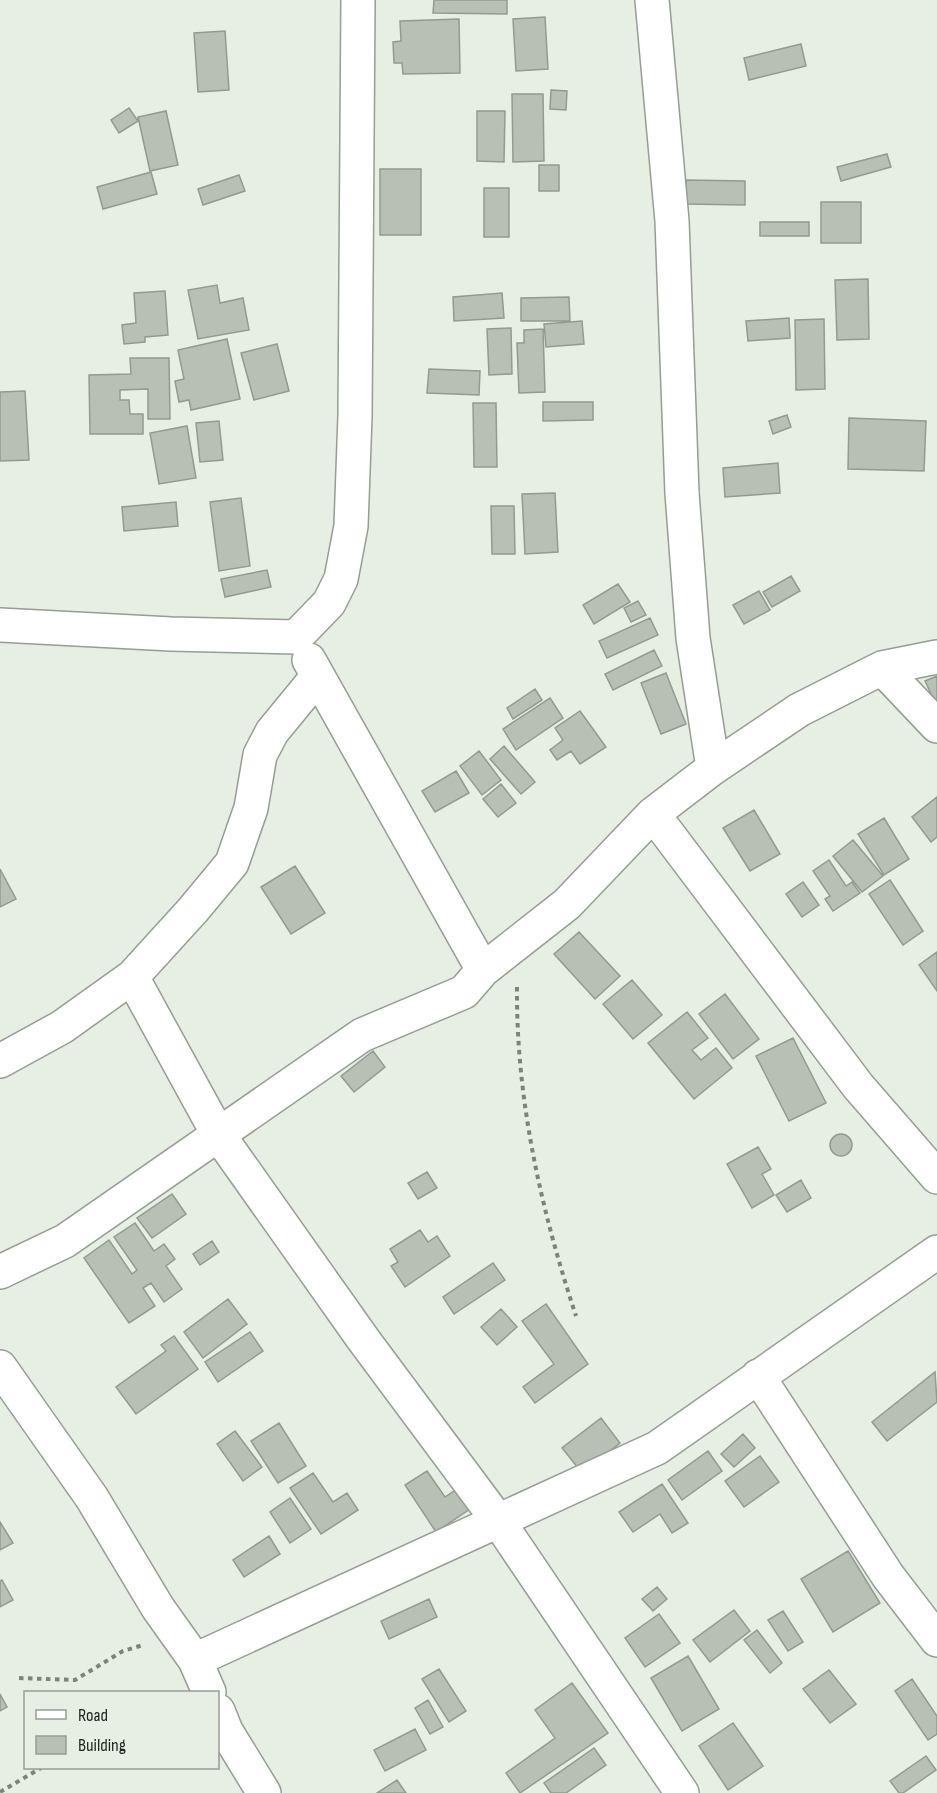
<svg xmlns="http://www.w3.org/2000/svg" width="937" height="1793" font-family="'Sofia Sans Condensed',sans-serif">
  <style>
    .building { fill: #b8bfb4; stroke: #939a8f; stroke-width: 1.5 }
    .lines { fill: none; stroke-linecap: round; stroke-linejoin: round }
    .minor-casing { stroke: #969d93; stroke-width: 36 }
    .path { stroke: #7e827b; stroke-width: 4; stroke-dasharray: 4.5 4.5; stroke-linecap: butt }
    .minor { stroke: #fff; stroke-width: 33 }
  </style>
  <rect width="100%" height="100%" fill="#e7eee3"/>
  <!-- building -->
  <path class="building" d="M434 0H507V14L433 13Z
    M545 17 548 69 516 71 513 19Z
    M459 19 460 73 403 74 402 63H394L393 42 401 41 400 21Z
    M225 31 229 90 198 92 194 33Z
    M801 44 806 66 749 80 744 58Z
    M551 90 567 91 566 110 550 109Z
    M512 94H543L544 161 513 162Z
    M129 108 138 121 119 133 111 120Z
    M166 111 178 165 150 171 138 117Z
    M477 111H505L504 162 477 161Z
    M887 154 891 167 841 181 837 167Z
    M539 165H559V191H539Z
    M380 169H421V235H380Z
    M151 172 157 194 103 209 97 187Z
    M239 175 245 191 203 205 198 189Z
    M686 180 745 181V205L686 204Z
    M484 188H509V237H484Z
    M821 202H861V243H821Z
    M760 222H809V236H760Z
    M868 279 869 339 837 340 835 280Z
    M217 285 220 303 243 298 249 330 198 339 188 290Z
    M165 291 168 335 145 337V342L124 344 122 325 136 323 134 293Z
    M502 293 504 318 454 321 453 297Z
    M569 297 570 321H521V298Z
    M789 318 790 338 748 341 746 321Z
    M824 319 825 389 796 390 795 320Z
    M582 321 584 344 546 347 544 324Z
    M511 328 512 374 489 375 487 329Z
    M543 329 545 392 519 393 517 343H524V330Z
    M227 339 240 399 191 410 189 400 179 402 175 381 184 379 178 350Z
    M277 344 289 391 254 400 241 353Z
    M130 358H169L170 419H148V389L120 390V400H129L130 414H143V434H90L89 375 131 374Z
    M429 369 480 371 479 395 427 393Z
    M25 391 29 460 0 461V392Z
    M543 402H593V420L543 421Z
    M473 403H496L497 467H474Z
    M787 415 791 427 773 434 769 421Z
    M849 418 926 421 924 471 848 469Z
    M219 421 223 460 200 462 196 423Z
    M187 426 196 478 159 484 150 433Z
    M778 463 780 493 725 497 723 468Z
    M555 493 558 552 525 554 522 494Z
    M241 498 250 566 219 571 210 502Z
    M176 502 178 526 124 531 122 507Z
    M491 506H514L515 554H492Z
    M267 570 271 587 225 597 221 579Z
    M791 576 800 591 772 607 763 592Z
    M618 584 630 602 594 624 583 605Z
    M759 591 770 610 744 624 733 605Z
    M638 601 646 615 631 622 624 608Z
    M650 618 658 635 607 658 599 641Z
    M654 650 662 666 613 690 605 674Z
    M666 673 686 724 661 734 641 683Z
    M937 676V707L925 681Z
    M535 689 542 700 513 719 507 708Z
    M550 698 563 718 516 750 503 729Z
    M580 711 606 747 580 764 571 751 557 760 550 750 563 740 555 728Z
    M504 746 535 782 521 794 490 759Z
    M479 751 501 780 482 795 460 766Z
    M456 771 469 793 435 812 422 791Z
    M501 784 516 803 498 817 483 799Z
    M937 797V837L931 842 912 817Z
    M754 810 780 854 750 871 723 828Z
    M884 818 909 859 884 875 858 834Z
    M853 840 883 876 862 892 833 856Z
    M829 860 846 886 852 882 860 893 833 911 825 899 830 896 813 871Z
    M295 866 325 913 291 934 261 887Z
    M0 869 16 899 0 907Z
    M890 880 923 931 903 945 869 894Z
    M803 882 819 905 802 917 786 894Z
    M579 932 620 976 595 999 554 954Z
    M937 952V991L919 965Z
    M632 980 662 1015 633 1039 603 1004Z
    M725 994 759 1039 733 1059 699 1014Z
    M687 1012 708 1038 692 1050 701 1060 716 1048 732 1068 694 1099 648 1043Z
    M793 1038 826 1103 789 1121 756 1056Z
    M373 1051 385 1067 354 1092 341 1076Z
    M830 1145a11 11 0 1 1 22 0a11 11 0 1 1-22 0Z
    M758 1147 771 1169 762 1174 774 1195 752 1208 727 1164Z
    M427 1172 437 1188 418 1199 408 1183Z
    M801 1180 811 1198 787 1212 776 1195Z
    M172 1194 186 1214 152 1238 137 1218Z
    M135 1223 154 1251 164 1244 175 1259 166 1266 182 1289 164 1302 151 1283 143 1288 155 1306 129 1323 84 1258 109 1240 132 1274 137 1270 114 1237Z
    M420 1230 428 1242 437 1236 450 1256 405 1287 391 1266 398 1262 390 1249Z
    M212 1241 219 1252 200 1265 193 1254Z
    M493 1263 505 1280 454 1314 443 1297Z
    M228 1299 247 1324 203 1358 184 1332Z
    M546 1304 588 1364 535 1403 523 1387 554 1364 522 1321Z
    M501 1309 517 1327 497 1345 481 1327Z
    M250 1332 263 1351 218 1382 205 1362Z
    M174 1336 198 1369 136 1414 116 1387 166 1351 161 1345Z
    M935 1372 937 1402 887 1441 872 1422Z
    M601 1418 620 1443 582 1473 562 1448Z
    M279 1423 306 1466 278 1483 251 1441Z
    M235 1431 262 1467 243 1481 217 1444Z
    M743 1434 755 1448 734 1467 721 1454Z
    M708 1451 722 1471 682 1500 668 1480Z
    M760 1456 779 1482 744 1507 725 1481Z
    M427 1471 445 1497 457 1489 470 1509 436 1532 405 1485Z
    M313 1473 333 1502 347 1493 358 1510 321 1534 290 1488Z
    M662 1484 688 1523 672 1533 660 1514 633 1532 619 1512Z
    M290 1498 311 1529 290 1543 270 1512Z
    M0 1522 13 1543 0 1550Z
    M269 1536 280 1554 244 1577 233 1560Z
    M848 1551 880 1603 833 1632 801 1579Z
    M2 1580 13 1600 0 1607V1581Z
    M657 1587 667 1599 653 1611 642 1599Z
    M429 1599 437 1617 389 1639 381 1621Z
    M734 1610 750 1631 710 1662 693 1640Z
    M783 1611 803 1642 788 1651 768 1620Z
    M659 1614 680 1643 645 1667 625 1638Z
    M757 1630 782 1663 770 1673 744 1640Z
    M688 1656 719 1709 682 1731 651 1678Z
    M439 1669 466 1711 449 1722 422 1679Z
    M829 1670 856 1704 830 1723 803 1689Z
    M912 1679 937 1716V1734L928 1740 895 1691Z
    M572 1683 608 1733 520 1793 506 1773 555 1738 535 1710Z
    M0 1694 7 1707 0 1711Z
    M428 1700 443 1727 430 1734 415 1708Z
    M733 1723 763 1766 728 1790 699 1746Z
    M415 1729 426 1750 385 1771 374 1750Z
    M594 1748 606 1765 566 1793H551L544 1783Z
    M926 1756 936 1770 903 1793H899L890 1781Z
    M397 1780 406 1793H377Z"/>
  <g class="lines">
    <defs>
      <path id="minor" d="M652 0 672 221 682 493 693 638 713 768
        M0 625 171 634 296 637 329 603 341 579 351 526 355 416 358 0
        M309 660 483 970
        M882 668 937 726
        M653 814 858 1086 937 1177
        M132 977 218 1134 363 1339 499 1522 682 1793
        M0 1061 62 1027 132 977 193 910 232 863 251 808 260 755 272 732 318 676
        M0 1272 65 1241 362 1035 464 992 483 970 567 904 653 814 713 768 799 710 882 668 937 657
        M0 1367 92 1498 158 1608 195 1660 209 1692
        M758 1376 888 1576 937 1640
        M195 1660 657 1448 937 1252
        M218 1711 226 1731 264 1793"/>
    </defs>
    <!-- minor casing -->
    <use href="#minor" class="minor-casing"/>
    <!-- path -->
    <path class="path" d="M517 987C516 1099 541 1210 576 1316
      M19 1678 75 1680 123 1651 143 1645
      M0 1792 41 1768"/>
    <!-- minor -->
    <use href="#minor" class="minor"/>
  </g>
  <!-- legend -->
  <rect x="24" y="1691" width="195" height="78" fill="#e7eee3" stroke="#989d95" stroke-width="1.5"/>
  <rect x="36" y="1710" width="30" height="9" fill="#ffffff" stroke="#989d95" stroke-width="1.5"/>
  <text x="78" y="1721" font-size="18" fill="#212420">Road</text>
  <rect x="36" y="1736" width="30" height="18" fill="#b8bfb4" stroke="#989d95" stroke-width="1.5"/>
  <text x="78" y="1751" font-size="18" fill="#212420">Building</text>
</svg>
